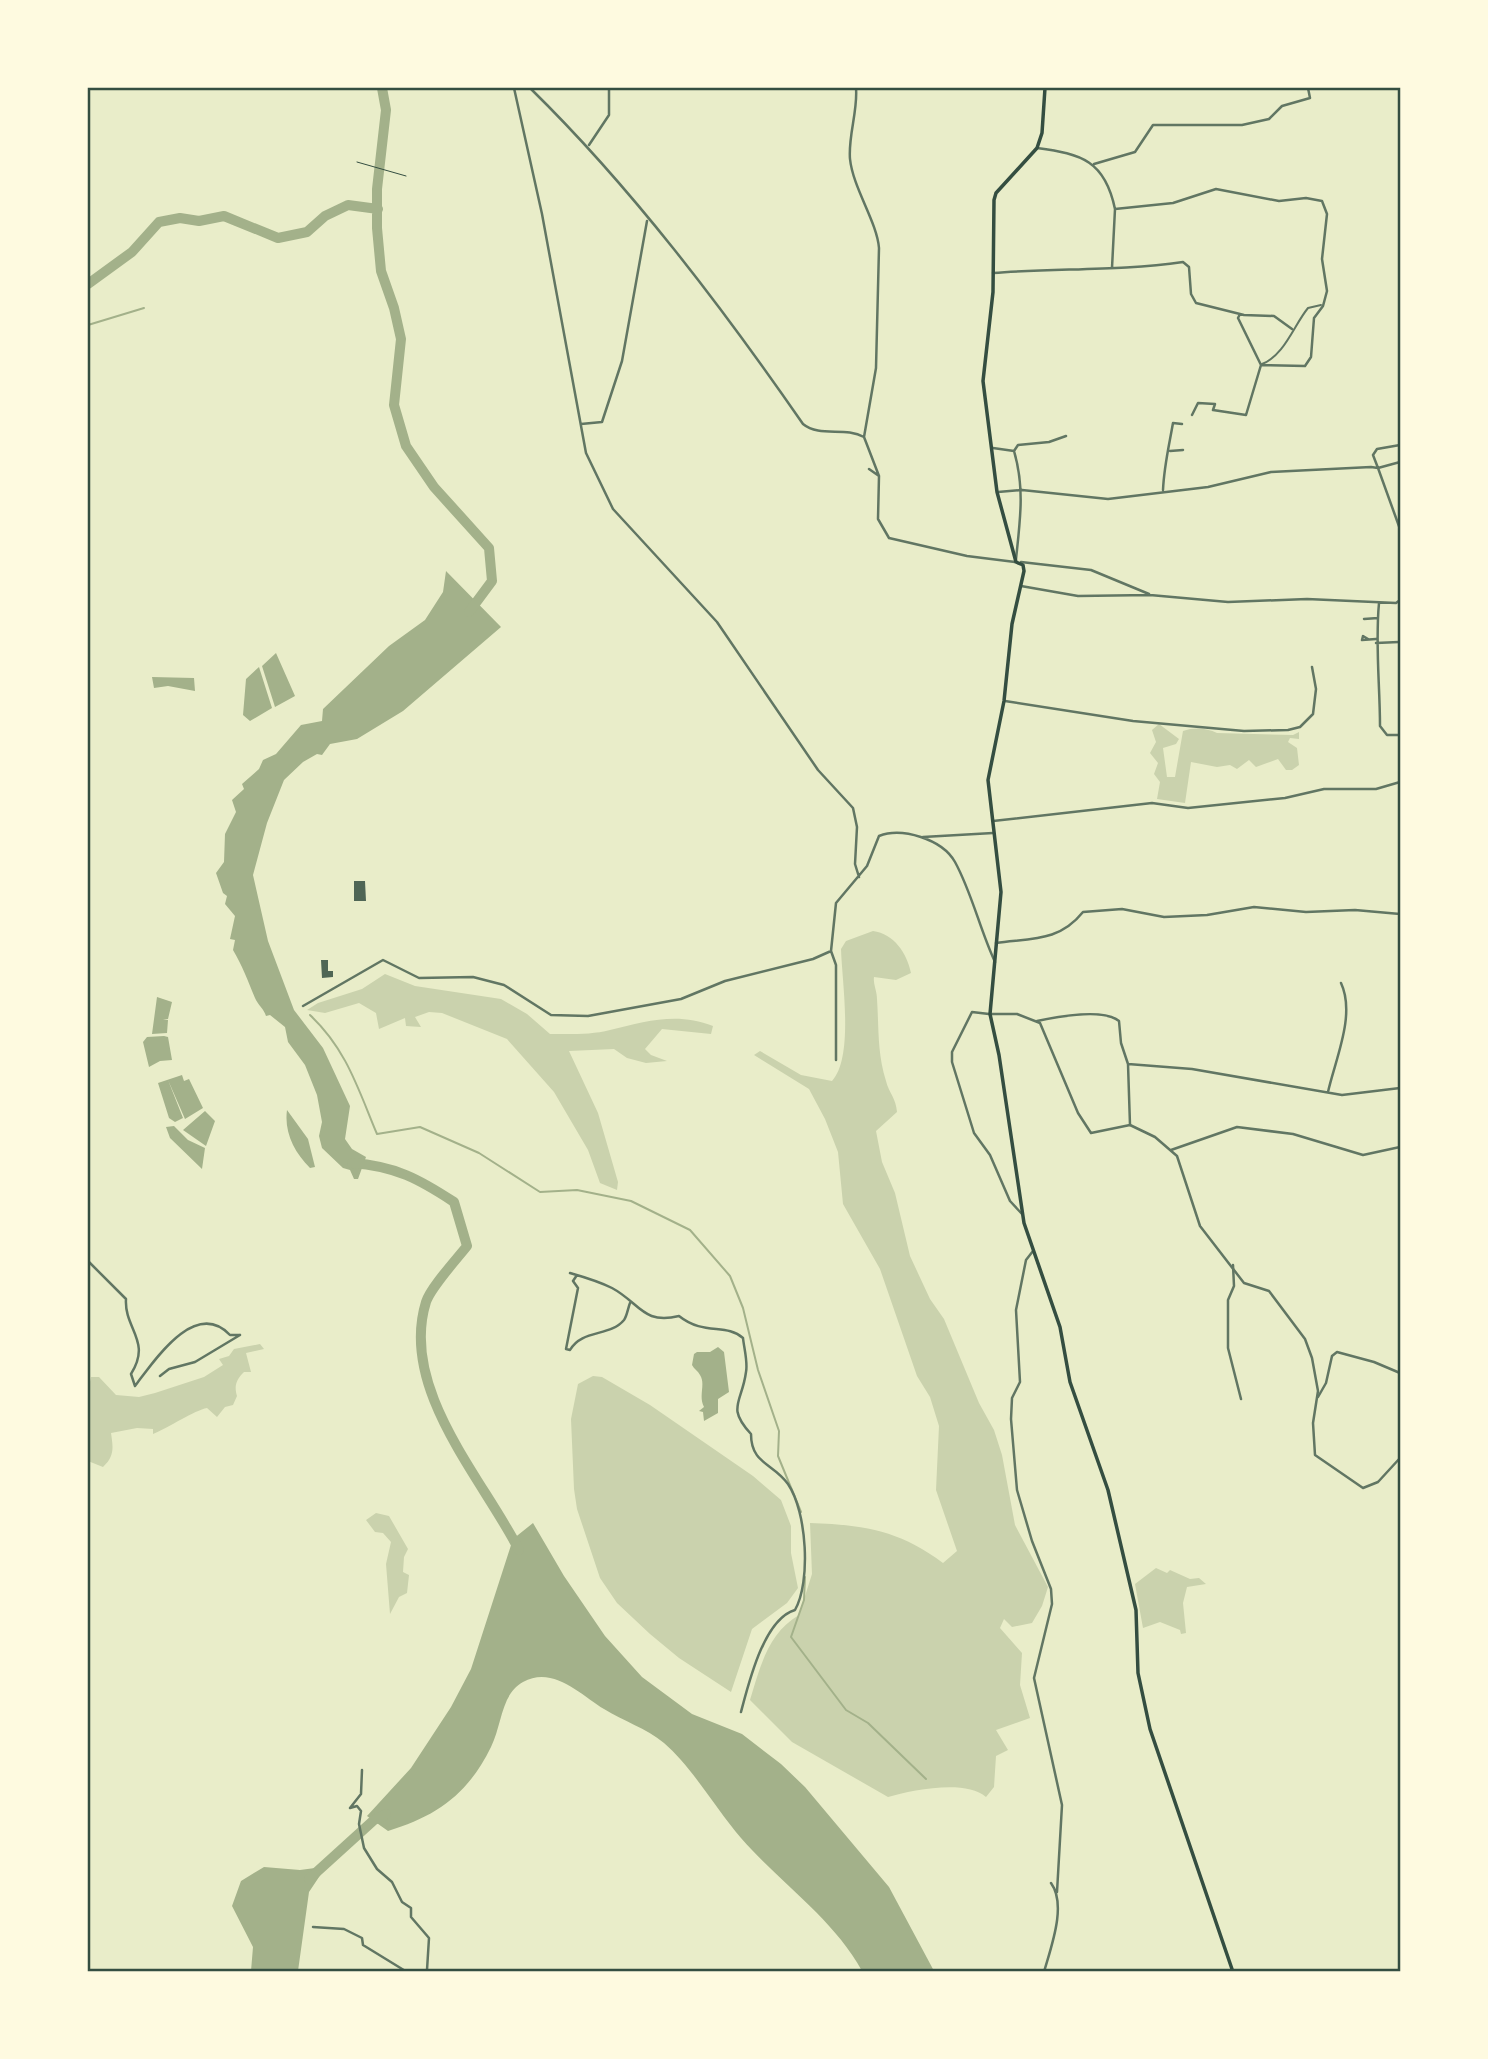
<svg xmlns="http://www.w3.org/2000/svg" width="1488" height="2059" font-family="'Nunito Sans',sans-serif">
  <style>
    .green { fill: #cad2ad }
    .water { fill: #a3b18a }
    .lines { fill: none; stroke-linecap: round; stroke-linejoin: round }
    .stream { stroke: #a3b18a; stroke-width: 2 }
    .river { stroke: #a3b18a; stroke-width: 10 }
    .building { fill: #4f6655 }
    .path { stroke: #344e41; stroke-width: 1 }
    .pedestrian { stroke: #617663; stroke-width: 2 }
    .minor { stroke: #617663; stroke-width: 2.5 }
    .tertiary { stroke: #617663; stroke-width: 2.5 }
    .secondary { stroke: #344e41; stroke-width: 3.5 }
    .neatline { fill: none; stroke: #344e41; stroke-width: 2.5 }
  </style>
  <rect width="100%" height="100%" fill="#e9edc9"/>
  <!-- green -->
  <path class="green" d="M1159 724 1179 739 1176 744 1163 748 1167 777H1175L1183 731C1194 727 1207 728 1217 733L1293 735 1299 732V739L1290 738 1288 742 1297 748 1299 765 1292 770H1286L1278 759 1256 767 1249 760 1237 769 1230 765 1217 767 1191 762 1185 803 1157 799 1160 782 1154 774 1158 763 1150 753 1156 742 1152 730Z
    M873 931C894 934 907 953 911 973L896 980 874 977C873 984 877 991 877 999 879 1028 877 1052 886 1081 889 1093 896 1098 897 1112L876 1131 882 1162 895 1193 910 1256 930 1299 944 1319 979 1403 994 1430 1002 1455 1015 1525 1048 1587 1042 1606 1032 1623 1012 1627 1004 1619 1000 1628 1022 1653 1020 1685 1030 1718 996 1730 1008 1750 996 1756 994 1787 986 1797C966 1779 912 1790 888 1797L792 1742 750 1700C760 1667 768 1633 799 1615L812 1574 810 1523C864 1525 899 1530 943 1563L957 1551 936 1490 939 1426 930 1397 917 1376 880 1269 843 1204 838 1152 825 1119 809 1089 754 1055 760 1051 801 1075 832 1081C854 1057 842 983 841 949L846 941Z
    M385 974 415 986 501 999 527 1014 550 1034C569 1034 591 1035 610 1030 646 1021 678 1012 713 1026L711 1034 662 1029 645 1049 651 1055 667 1061 646 1063 627 1058 614 1049 569 1051 598 1113 618 1182 617 1190 600 1183 588 1150 554 1092 507 1039 442 1013 429 1012 415 1017 421 1027 406 1026 405 1018 379 1029 376 1013 359 1003 325 1013 307 1010 318 1003 362 989Z
    M260 1344 264 1349 246 1353 251 1372H244C236 1380 234 1386 237 1396L233 1405 225 1407 217 1417 207 1408C195 1410 168 1428 153 1434V1429L137 1428 111 1433C113 1447 115 1456 103 1467L88 1461V1391L91 1377H99L116 1395 139 1397 155 1393 204 1377 223 1365 219 1359 229 1356 234 1349Z
    M593 1376 602 1377 650 1405 753 1476 781 1500 791 1526V1553L798 1588 787 1603 752 1629 731 1692 679 1658 650 1634 617 1603 600 1578 577 1509 574 1489 571 1419 578 1384Z
    M376 1513 389 1516 408 1549 404 1557 403 1572 409 1575 407 1593 399 1597 390 1614 386 1564 391 1542 383 1533 375 1532 366 1520Z
    M1156 1568 1167 1573 1170 1570 1190 1579 1199 1578 1206 1584 1187 1587 1183 1603 1186 1633 1181 1634 1180 1630 1160 1622 1143 1628 1135 1584Z"/>
  <!-- water -->
  <path class="water" d="M446 571 501 627 403 711 357 739 330 744 322 755 317 754 303 762 284 780 267 823 253 875 268 941 294 1010 323 1048 350 1106 345 1139 352 1149 366 1157 358 1179H354L350 1170 343 1168 322 1148 319 1136 322 1122 317 1095 305 1065 288 1042 285 1027 270 1015 266 1016C264 1009 258 1005 255 998 248 981 242 965 233 950L235 940 230 939 235 916 225 904 227 896 223 893 216 873 224 862 225 834 236 812 232 800 244 789 242 784 259 769 263 760 276 754 301 725 322 721 323 709 389 646 425 620 443 592Z
    M276 653 295 696 275 707 262 666Z
    M259 667 272 708 250 721 243 715 246 679Z
    M152 677 194 678 195 691 168 686 154 688Z
    M157 997 172 1002 168 1019H163L168 1020 167 1033 152 1034Z
    M164 1036 168 1037 172 1060 160 1061 149 1067 143 1042 147 1037Z
    M182 1075 184 1081 189 1079 203 1108 185 1119 168 1080 183 1118 175 1122 169 1118 158 1083Z
    M287 1110 308 1139 315 1167 310 1168C294 1152 284 1132 287 1110Z
    M205 1111 215 1121 206 1146 183 1130Z
    M174 1126 188 1140 205 1148 202 1169 170 1138 166 1127Z
    M718 1347 724 1352 729 1392 718 1399V1413L704 1421 703 1412 699 1411 704 1407C698 1396 706 1384 700 1375 698 1371 694 1369 692 1365L694 1354 697 1352H710Z
    M533 1523 564 1576 605 1636 642 1677 692 1714 742 1734 781 1764 805 1787 889 1887 934 1971H862C833 1918 780 1883 741 1838 716 1809 692 1767 664 1743 646 1728 623 1721 604 1709 581 1695 553 1665 523 1682 501 1694 502 1725 491 1747 468 1794 437 1816 388 1831L367 1816 411 1768 451 1707 471 1669 513 1539Z
    M264 1867 300 1870 315 1868 321 1874 309 1892 298 1971H251L253 1947 232 1906 241 1881Z"/>
  <g class="lines">
    <!-- stream -->
    <path class="stream" d="M88 325 144 308
      M310 1015C347 1050 358 1089 377 1134L420 1127 479 1153 540 1192 577 1190 631 1201 690 1230 730 1276 743 1308 758 1370 779 1431 778 1456 801 1512
      M805 1577 804 1600 791 1637 846 1710 868 1723 926 1779"/>
    <!-- river -->
    <path class="river" d="M382 88 386 110 377 189V228L381 271 394 308 401 339 394 405 406 446 434 487 489 548 492 581 469 612
      M88 284 132 252 159 222 180 218 199 221 224 216 278 238 307 232 325 216 348 205 378 209
      M352 1163C395 1166 419 1179 454 1202L467 1246C456 1260 431 1287 426 1302 399 1389 483 1479 519 1550
      M309 1879 374 1820 386 1814"/>
  </g>
  <!-- building -->
  <path class="building" d="M354 881H365L366 901H354Z
    M321 960H328V971H333V977L322 978Z"/>
  <g class="lines">
    <!-- path -->
    <path class="path" d="M357 162 406 176"/>
    <!-- pedestrian -->
    <path class="pedestrian" d="M1262 364C1284 356 1294 325 1308 308L1321 305"/>
    <!-- minor -->
    <path class="minor" d="M514 88 542 214 586 453 613 509 717 622 818 770 853 808 857 827 855 864 859 877
      M530 88C631 187 722 307 803 424 820 438 845 426 864 437
      M856 88C858 111 848 136 850 159 853 188 877 222 879 248L876 368 864 437 879 476
      M589 145 609 115V88
      M1037 148C1082 154 1105 161 1115 209L1173 203 1216 189 1279 201 1306 198 1322 201 1327 214 1322 259 1327 291 1323 306 1314 318 1311 357 1305 366 1261 365 1238 318 1240 314
      M1094 164 1135 152 1153 125H1242L1269 119 1282 106 1310 98 1308 88
      M1112 268 1115 209
      M993 273C1057 268 1120 271 1183 262L1189 267 1191 294 1196 303 1244 315 1274 316 1292 329
      M1192 415 1198 403 1215 404 1213 410 1246 415 1261 365
      M581 424 602 422 622 361 647 221
      M1400 445 1377 449 1373 455 1378 468 1400 462
      M993 448 1014 451C1025 488 1020 521 1016 559
      M1014 451 1018 445 1049 442 1066 436
      M1170 451 1183 450
      M869 469 879 476 878 519 889 538 967 556 1015 562
      M1163 490C1164 466 1169 446 1173 423L1182 424
      M998 492 1022 490 1108 499 1208 487 1271 472 1371 467 1378 468 1400 529
      M1021 562 1091 570 1149 594
      M1021 586 1078 596 1150 595 1228 602 1307 599 1396 603 1400 600
      M1379 603C1375 645 1380 685 1380 726L1387 735H1400
      M1364 619 1378 618
      M1368 639 1363 636 1362 640 1376 639
      M1376 643 1399 642
      M1005 701 1133 721 1244 731 1288 730 1300 727 1313 714 1316 689 1312 667
      M993 821 1152 803 1188 808 1285 798 1324 789H1376L1400 782
      M923 837 993 833
      M996 943C1031 938 1059 942 1083 912L1122 909 1164 917 1207 915 1254 907 1306 912 1355 910 1400 914
      M303 1006 383 960 419 978 473 977 504 985 551 1015 588 1016 681 999 725 981 813 959 831 951
      M989 1014 972 1012 952 1052V1062L974 1133 990 1155 1010 1201 1022 1214
      M1037 1021C1056 1017 1103 1008 1119 1021L1121 1043 1128 1064
      M836 1060V965L831 951 836 903 867 866 879 836C902 827 942 839 955 862 972 893 980 930 995 962
      M1328 1092C1335 1060 1356 1015 1341 983
      M1130 1125 1128 1064 1192 1069 1342 1095 1400 1088
      M1171 1150 1237 1127 1293 1134 1363 1155 1400 1147
      M1033 1251 1026 1260 1016 1310 1020 1382 1012 1398 1011 1419 1017 1490 1032 1541 1051 1589 1052 1604 1034 1678 1062 1805 1057 1892
      M88 1261 126 1299C124 1329 152 1341 131 1374L135 1386C154 1361 195 1298 230 1335H240
      M1233 1265 1234 1286 1228 1300V1348L1241 1399
      M570 1273C584 1277 600 1282 612 1288 640 1303 643 1325 679 1316 704 1336 726 1323 743 1338 744 1348 748 1362 746 1372 742 1403 726 1407 751 1434 751 1464 773 1463 788 1484 807 1512 811 1582 795 1610 764 1619 749 1682 741 1712
      M577 1275 573 1281 578 1288 566 1349 570 1350C582 1329 610 1337 624 1320 627 1316 628 1308 630 1303
      M160 1376 169 1369 195 1362 240 1335
      M1318 1397 1326 1383 1332 1356 1337 1352 1374 1362 1400 1373
      M362 1770 361 1794 350 1808 357 1806 361 1811 359 1824 364 1848 377 1869 392 1882 402 1902 411 1908V1917L429 1938 427 1970
      M313 1927 344 1929 362 1938 363 1945 407 1972
      M1044 1972C1051 1947 1067 1905 1051 1883"/>
    <!-- tertiary -->
    <path class="tertiary" d="M990 1014H1017L1040 1023 1078 1113 1091 1133 1130 1125 1155 1137 1177 1156 1200 1226 1244 1283 1269 1291 1305 1339 1312 1358 1318 1391 1313 1423 1315 1455 1363 1488 1378 1482 1400 1458"/>
    <!-- secondary -->
    <path class="secondary" d="M1045 88 1042 133 1037 148 996 193 994 200 993 292 983 381 997 492 1016 562 1023 565 1024 571 1012 624 1004 701 988 780 1001 892 990 1014 999 1055 1024 1223 1060 1327 1070 1382 1108 1490 1136 1610 1138 1673 1150 1729 1233 1972"/>
  </g>
  <!-- border -->
  <rect width="1488" height="2059" fill="none" stroke="#fefae0" stroke-width="178"/>
  <rect x="89" y="89" width="1310" height="1881" class="neatline"/>
</svg>
